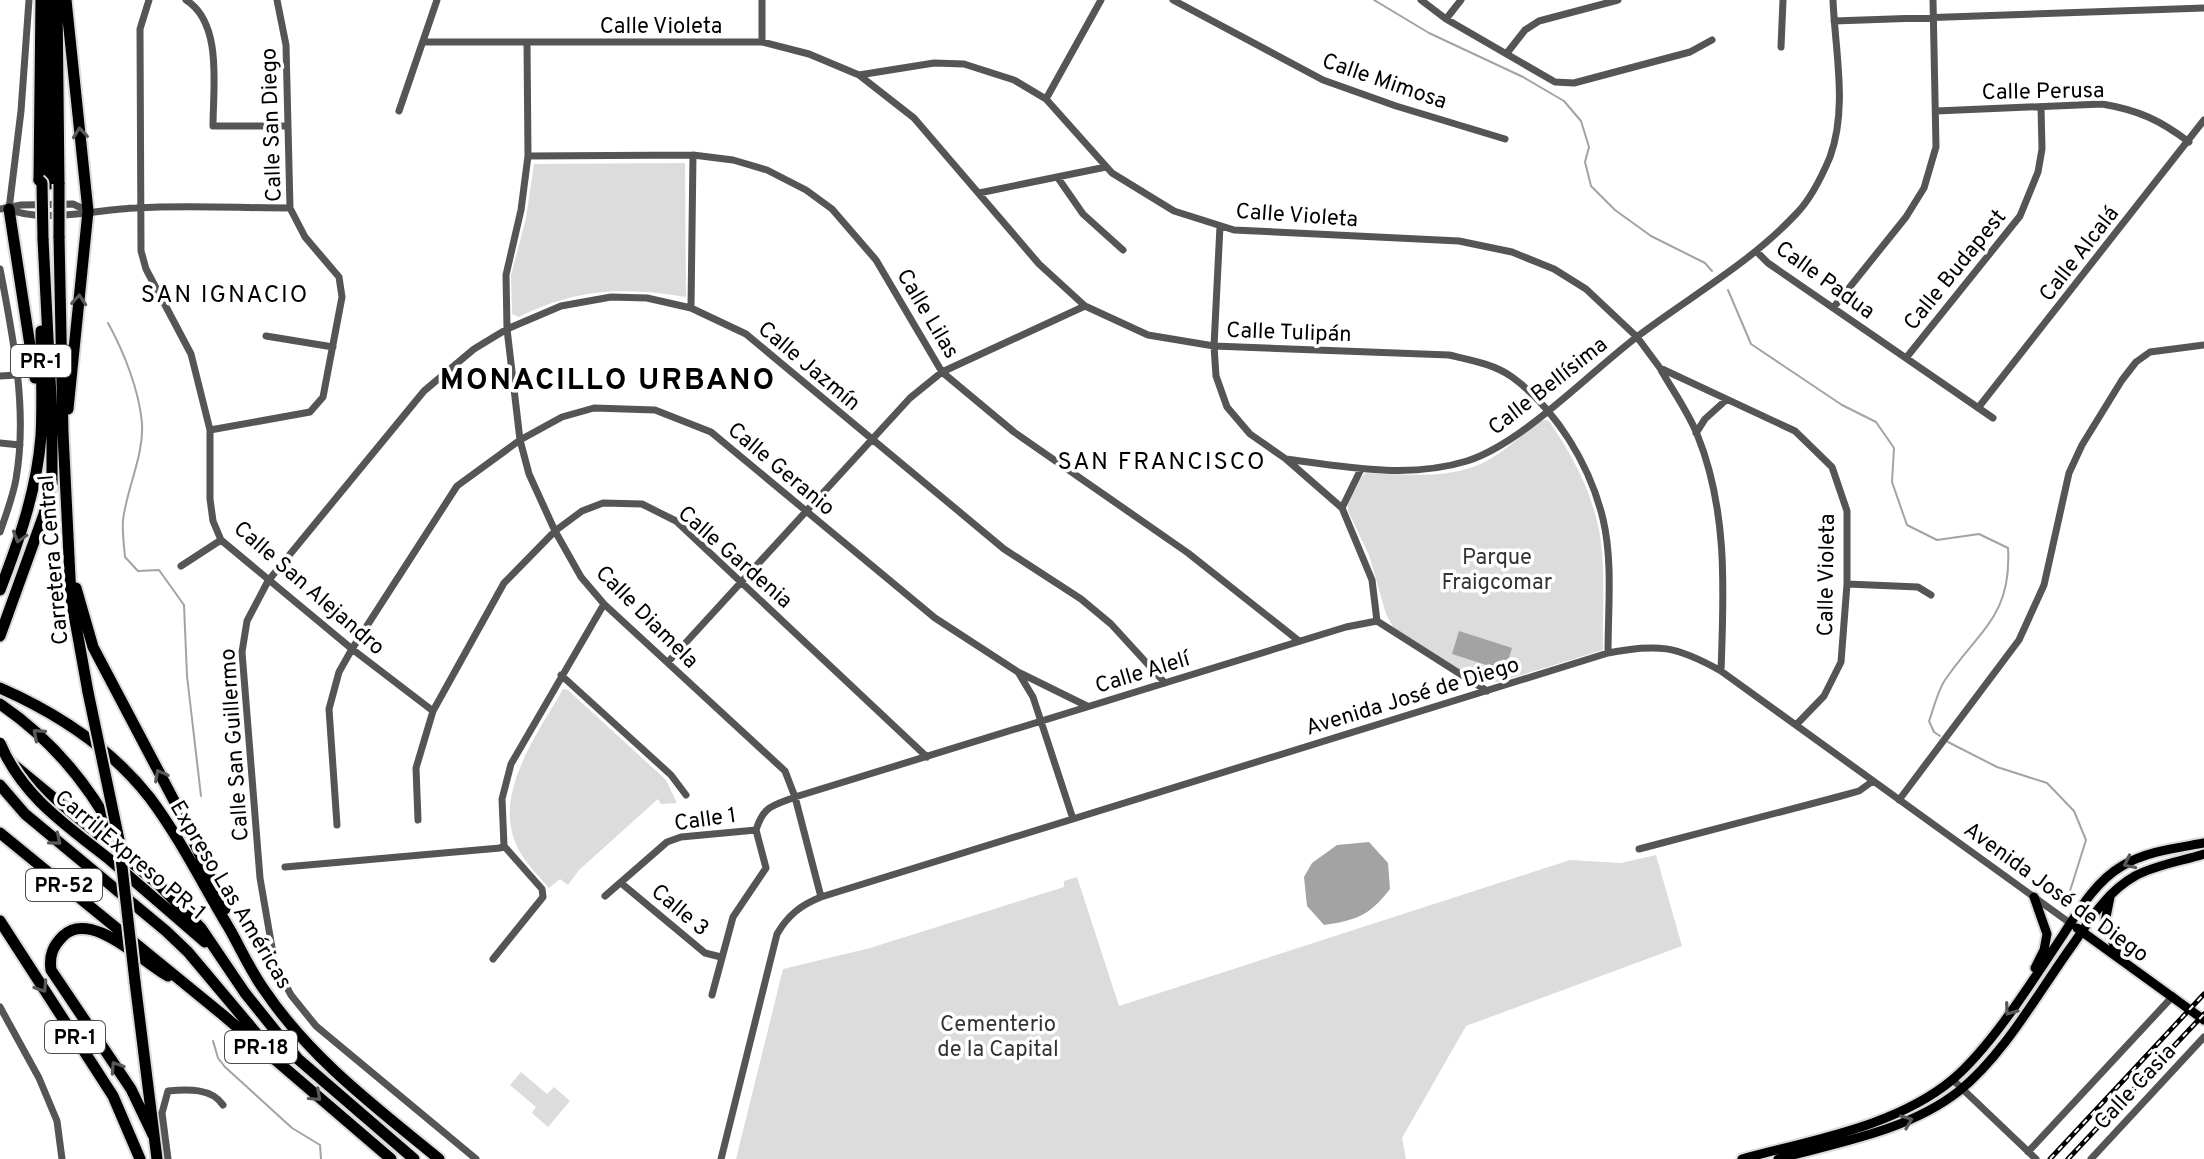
<svg xmlns="http://www.w3.org/2000/svg" width="2204" height="1159" font-family="Overpass,sans-serif">
  <style>
    .green { fill: #dcdcdc }
    .water { fill: #a3a3a3 }
    .lines { fill: none; stroke-linecap: round; stroke-linejoin: round }
    .stream { stroke: #a3a3a3; stroke-width: 2 }
    .major-casing { stroke: #dbdbdb; stroke-width: 13 }
    .highway-casing { stroke: #dbdbdb; stroke-width: 15 }
    .minor { stroke: #555; stroke-width: 7 }
    .major { stroke: #000; stroke-width: 9 }
    .highway { stroke: #000; stroke-width: 11 }
    .rail-casing { stroke: #000; stroke-width: 5 }
    .rail { stroke: #fff; stroke-width: 2; stroke-dasharray: 6; stroke-linecap: butt }
    .highway-bridge-casing { stroke: #dbdbdb; stroke-width: 15; stroke-linecap: butt }
    .highway-bridge { stroke: #000; stroke-width: 11 }
    .oneway { stroke: #595959 }
    .labels { text-anchor: middle; stroke-width: 7; stroke-linejoin: round; paint-order: stroke }
    .shield { fill: #fff; stroke: #4c4c4c; stroke-width: 2 }
    .shield-label { font-size: 20px; font-weight: bold; fill: #000 }
    .street-label { font-size: 22px; fill: #000; stroke: #fff }
    .park-label { font-size: 22px; fill: #333; stroke: #fff }
    .neighbourhood-label { font-size: 24px; letter-spacing: 2px; fill: #000; stroke: #fff }
    .district-label { font-size: 30px; font-weight: bold; letter-spacing: 2px; fill: #000; stroke: #fff }
  </style>
  <rect width="100%" height="100%" fill="#fff"/>
  <!-- green -->
  <path class="green" d="M685 163 686 297C623 287 577 288 519 317L512 314 511 275 526 218 534 164Z
    M1546 420 1549 421C1570 452 1588 484 1597 521 1607 561 1602 608 1603 650L1499 682H1487L1468 676 1393 627 1386 614 1369 555 1348 511V504L1362 476 1366 473C1406 474 1453 481 1490 459 1507 449 1524 434 1540 421Z
    M563 689 568 690 666 780 677 803 661 804 658 799 579 870 568 885 560 879 549 888C537 874 523 861 516 844 493 792 539 732 563 689Z
    M1656 855 1682 946 1466 1026 1402 1138 1406 1159H736L783 969 870 948 1064 887V881L1077 877 1119 1006 1570 860 1621 863Z
    M521 1072 547 1094 554 1087 570 1101 548 1127 532 1113 536 1107 510 1085Z"/>
  <!-- water -->
  <path class="water" d="M1459 631 1512 648 1505 671 1452 654Z
    M1369 842 1388 863 1390 889C1369 916 1357 920 1324 925L1307 906 1304 877 1312 863 1337 845Z"/>
  <g class="lines">
    <!-- stream -->
    <path class="stream" d="M1374 0 1429 33 1523 77 1564 101 1581 121 1589 147 1585 162 1591 186 1615 210 1651 236 1705 263 1712 271
      M1728 290 1751 344 1842 405 1876 422 1894 448 1892 482 1907 525 1937 540 1979 534 2008 548C2012 616 1979 630 1945 680 1937 692 1934 708 1929 721L1934 732 1940 736
      M108 323C124 352 139 390 142 423 144 456 127 487 123 520 122 531 124 545 125 557L138 571 159 570 184 605 187 676 201 796
      M1948 742 1997 767 2047 783 2074 811 2086 840 2070 891
      M213 1041 218 1058 225 1067 292 1128 320 1145 321 1159"/>
    <defs>
      <path id="major" d="M2034 897 2047 934 2044 950 2035 968
        M2110 897 2105 922 2118 955
        M2077 928 2204 1020
        M1742 1159C1811 1140 1895 1127 1952 1080 1992 1046 2033 980 2063 935 2079 910 2096 881 2122 866 2147 851 2177 848 2204 843
        M1778 1159C1839 1142 1908 1131 1959 1091 2005 1054 2039 991 2074 943 2091 918 2108 891 2135 876 2155 865 2182 861 2204 854"/>
      <path id="highway" d="M49 0V184
        M57 0 59 184
        M66 0 88 211 68 409
        M39 180 41 0
        M9 209 35 378
        M59 236 63 433 71 598 88 692
        M76 588 93 647 180 812 225 909
        M0 590C19 541 37 489 41 436 43 401 41 366 41 331
        M0 636 44 514 52 483V417L43 239
        M0 688C57 713 111 748 150 798 180 838 203 885 229 928 241 949 251 972 265 991 311 1059 377 1108 439 1159
        M0 704C50 738 88 783 116 836
        M9 761 159 885 201 928 245 993 298 1059 414 1159
        M0 785 25 814 166 931 188 952 267 1046
        M0 833 223 1015 391 1159
        M109 859 205 942
        M0 921 113 1096 140 1159
        M135 982 157 1159
        M153 1135 131 1089 51 970C49 955 53 946 63 936 91 909 142 962 168 976"/>
    </defs>
    <!-- major casing -->
    <use href="#major" class="major-casing"/>
    <!-- highway casing -->
    <use href="#highway" class="highway-casing"/>
    <!-- minor -->
    <path class="minor" d="M149 0 140 29 141 251 146 269 191 354 210 430V499L213 521 221 540 352 649 433 711
      M186 0C223 23 213 88 213 126H286
      M1173 0 1323 80 1396 106 1505 139
      M1421 0 1446 19 1555 82 1574 83 1690 52 1712 40
      M1446 19 1461 0
      M1834 21 2204 8
      M423 42H762L809 54 859 75 934 63 964 64 1014 80 1046 99 1112 173 1174 211 1234 230 1459 241 1512 252 1554 269 1586 289 1637 337 1660 368 1795 431 1832 467 1847 511V584L1841 662 1824 696 1796 725
      M762 42V0
      M527 43 528 156 521 210 506 275 507 329 520 440 529 474 555 531 581 577 604 604 785 771 795 797 821 897
      M1781 47 1783 0
      M1507 53 1525 30 1539 21 1618 0
      M859 75 914 118 1039 264 1085 306 1148 335 1214 346 1449 355C1470 360 1494 364 1512 377 1556 409 1590 465 1603 519 1613 561 1608 609 1608 653
      M1046 99 1101 0
      M399 111 437 0
      M1936 111 2102 104C2138 110 2160 120 2189 142
      M528 156 693 155 733 160 767 170 806 190 832 209 876 260 942 372 1014 432 1188 553 1299 641
      M1058 178 1083 214 1123 250
      M979 193 1106 167
      M0 209 21 205 73 204 88 211
      M9 209C42 224 99 209 136 208 187 205 239 208 290 208
      M9 209 21 111 29 0
      M1220 226 1214 346 1216 376 1227 407 1250 434 1286 459 1342 508 1372 580 1377 621
      M1756 251 1768 263 1993 418
      M0 269C13 336 28 411 16 479 13 496 6 515 0 532
      M691 308 693 155
      M1833 308 1906 217 1924 188 1936 147 1933 0
      M266 336 333 347
      M1906 358 2020 216 2038 172 2042 149 2041 107
      M1661 370C1673 391 1688 412 1697 434 1728 510 1724 591 1721 671
      M0 376 17 375
      M1978 408 2204 120
      M210 430 310 412 323 397 342 297 339 277 305 237 290 208 286 45 277 0
      M1696 433 1705 419 1726 400
      M0 443 20 445
      M1286 459C1345 467 1409 479 1467 461 1523 443 1589 373 1638 336 1691 296 1750 263 1796 214 1811 199 1822 176 1830 157 1848 108 1835 51 1833 0
      M1342 508 1361 469
      M181 566 221 540
      M1847 584 1918 587 1931 595
      M668 662 910 398 942 372 1085 306
      M1020 673 1087 706
      M561 675 671 775 686 795
      M1899 800 2019 640 2044 585 2069 473 2082 445 2122 380 2136 362 2150 352 2204 345
      M418 820 416 768 433 711 504 583 555 531 582 511 603 503 642 504 676 521 927 757
      M337 825 329 709 339 672 352 649 457 486 520 440 562 417 594 408 655 410 711 432 935 618 1018 672 1033 697 1073 819
      M756 830C764 805 773 806 795 797L1346 627 1377 621 1487 691
      M504 846 502 799 511 764 604 604
      M1639 849 1841 796 1859 791 1873 781
      M285 867 500 848 504 846
      M621 883 705 953 721 957
      M605 896 667 842 681 837 756 830
      M493 959 543 897 542 889 504 846
      M712 995 733 917 766 868 756 830
      M0 1007 39 1078 57 1121 62 1159
      M1952 1079 2036 1159
      M2028 1152 2173 996
      M168 1159 162 1113 168 1091C187 1089 212 1088 223 1105
      M476 1159 316 1026 291 995 275 965 260 878 242 652 247 621 268 581 424 391 474 349 507 329 561 306 611 297 647 298 691 308 746 334 1004 549 1081 599 1111 624 1165 683
      M721 1159 777 934C788 915 801 905 821 897L1608 653C1659 644 1675 645 1721 671L2070 923
      M2091 1159 2204 1037"/>
    <!-- major -->
    <use href="#major" class="major"/>
    <!-- highway -->
    <use href="#highway" class="highway"/>
    <defs>
      <path id="rail" d="M2050 1159 2204 994
        M2068 1159 2204 1014"/>
    </defs>
    <!-- rail casing -->
    <use href="#rail" class="rail-casing"/>
    <!-- rail -->
    <use href="#rail" class="rail"/>
    <defs>
      <path id="highway-bridge" d="M39 180 42 183 43 239
        M59 184V236
        M88 692 119 840 135 982
        M0 743C22 796 66 825 109 859"/>
    </defs>
    <!-- highway-bridge casing -->
    <use href="#highway-bridge" class="highway-bridge-casing"/>
    <!-- highway-bridge -->
    <use href="#highway-bridge" class="highway-bridge"/>
  </g>
  <!-- one-way arrows -->
  <defs><path id="oneway-chevron" d="M-2-3.5L2.5 0L-2 3.5" fill="none" stroke-width="1.6" stroke-linecap="round" stroke-linejoin="round" transform="scale(2)"/></defs>
  <g class="oneway">
    <use href="#oneway-chevron" transform="translate(80 133) rotate(-96)"/>
    <use href="#oneway-chevron" transform="translate(79 300) rotate(-85)"/>
    <use href="#oneway-chevron" transform="translate(19 537) rotate(107)"/>
    <use href="#oneway-chevron" transform="translate(38 734) rotate(-139)"/>
    <use href="#oneway-chevron" transform="translate(160 775) rotate(-118)"/>
    <use href="#oneway-chevron" transform="translate(56 840) rotate(39)"/>
    <use href="#oneway-chevron" transform="translate(2129 863) rotate(154)"/>
    <use href="#oneway-chevron" transform="translate(42 987) rotate(57)"/>
    <use href="#oneway-chevron" transform="translate(2010 1010) rotate(126)"/>
    <use href="#oneway-chevron" transform="translate(116 1067) rotate(-123)"/>
    <use href="#oneway-chevron" transform="translate(316 1096) rotate(42)"/>
    <use href="#oneway-chevron" transform="translate(1907 1121) rotate(-22)"/>
  </g>
  <g class="labels">
    <!-- shield labels -->
    <g class="shield">
      <rect x="11" y="345" width="60" height="32" rx="6"/>
      <rect x="26" y="869" width="76" height="32" rx="6"/>
      <rect x="45" y="1021" width="60" height="32" rx="6"/>
      <rect x="225" y="1031" width="72" height="32" rx="6"/>
    </g>
    <g class="shield-label">
      <text x="41" y="368">PR-1</text>
      <text x="64" y="892">PR-52</text>
      <text x="75" y="1044">PR-1</text>
      <text x="261" y="1054">PR-18</text>
    </g>
    <!-- street labels -->
    <g class="street-label">
      <text x="661" y="33">Calle Violeta</text>
      <text transform="translate(1385 80) rotate(19)" y="8">Calle Mimosa</text>
      <text transform="translate(2043 90) rotate(-1)" y="8">Calle Perusa</text>
      <text transform="translate(270 125) rotate(-92)" y="8">Calle San Diego</text>
      <text transform="translate(1297 214) rotate(4)" y="8">Calle Violeta</text>
      <text transform="translate(2078 253) rotate(-52)" y="8">Calle Alcalá</text>
      <text transform="translate(1954 269) rotate(-51)" y="8">Calle Budapest</text>
      <text transform="translate(1826 279) rotate(36)" y="8">Calle Padua</text>
      <text transform="translate(929 313) rotate(59)" y="8">Calle Lilas</text>
      <text transform="translate(1289 331) rotate(2)" y="8">Calle Tulipán</text>
      <text transform="translate(810 365) rotate(40)" y="8">Calle Jazmín</text>
      <text transform="translate(1547 385) rotate(-38)" y="8">Calle Bellísima</text>
      <text transform="translate(782 468) rotate(40)" y="8">Calle Geranio</text>
      <text transform="translate(736 556) rotate(41)" y="8">Calle Gardenia</text>
      <text transform="translate(52 560) rotate(-95)" y="8">Carretera Central</text>
      <text transform="translate(1825 575) rotate(-89)" y="8">Calle Violeta</text>
      <text transform="translate(310 587) rotate(41)" y="8">Calle San Alejandro</text>
      <text transform="translate(648 616) rotate(45)" y="8">Calle Diamela</text>
      <text transform="translate(1142 671) rotate(-17)" y="8">Calle Alelí</text>
      <text transform="translate(1412 695) rotate(-17)" y="8">Avenida José de Diego</text>
      <text transform="translate(233 745) rotate(-94)" y="8">Calle San Guillermo</text>
      <text transform="translate(705 818) rotate(-8)" y="8">Calle 1</text>
      <text transform="translate(131 854) rotate(40)" y="8">Carril Expreso PR-1</text>
      <text transform="translate(2057 891) rotate(36)" y="8">Avenida José de Diego</text>
      <text transform="translate(232 894) rotate(59)" y="8">Expreso Las Américas</text>
      <text transform="translate(681 909) rotate(40)" y="8">Calle 3</text>
      <text transform="translate(2134 1086) rotate(-47)" y="8">Calle Casia</text>
    </g>
    <!-- park labels -->
    <g class="park-label">
      <text x="1497" y="564">Parque<tspan x="1497" dy="25">Fraigcomar</tspan></text>
      <text x="998" y="1031">Cementerio<tspan x="998" dy="25">de la Capital</tspan></text>
    </g>
    <!-- neighbourhood labels -->
    <g class="neighbourhood-label">
      <text x="225" y="302">SAN IGNACIO</text>
      <text x="1162" y="469">SAN FRANCISCO</text>
    </g>
    <!-- district labels -->
    <g class="district-label">
      <text x="608" y="389">MONACILLO URBANO</text>
    </g>
  </g>
</svg>
